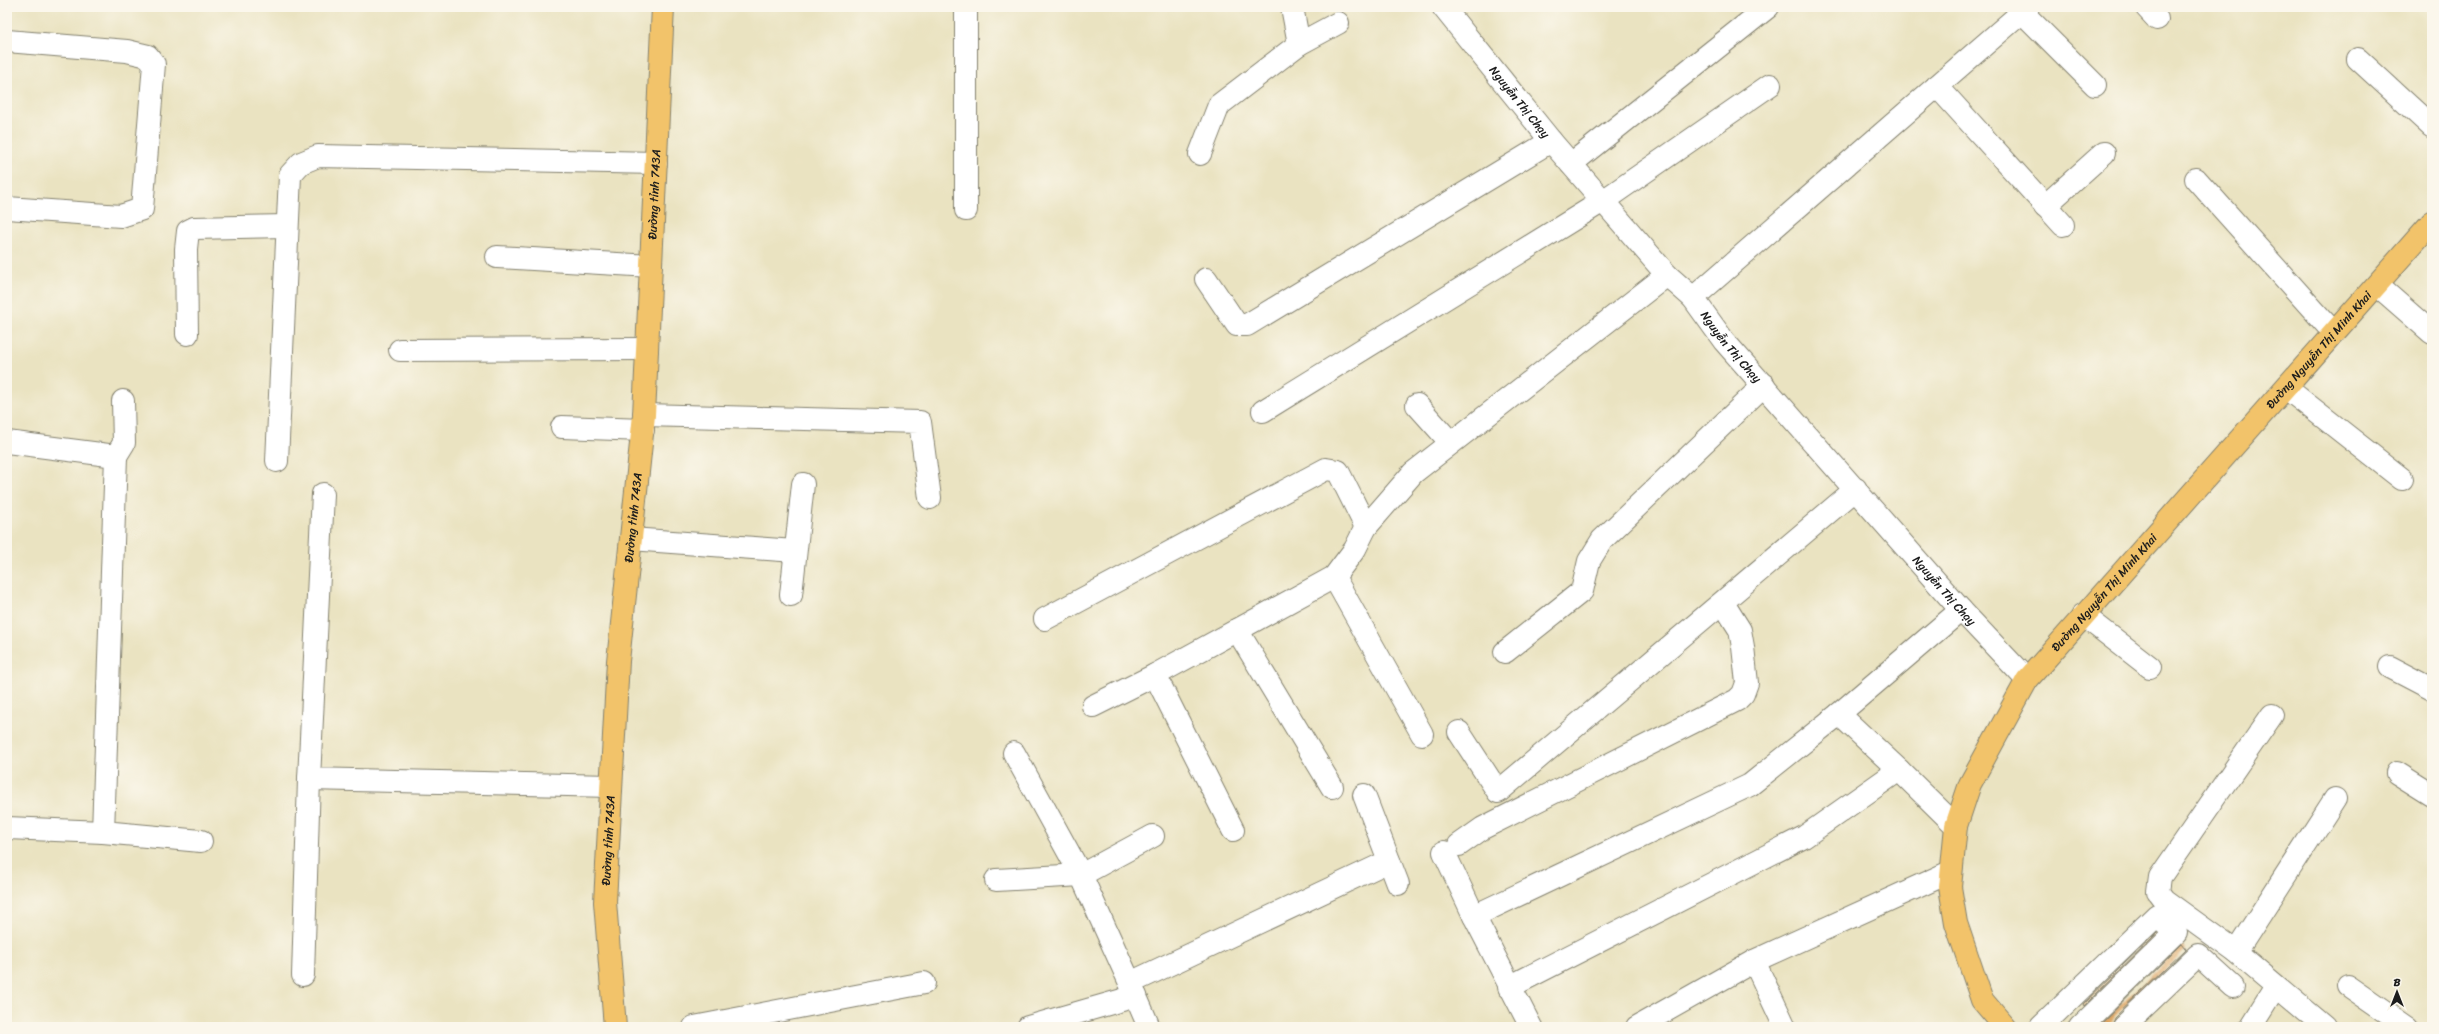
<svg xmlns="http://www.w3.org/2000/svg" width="2439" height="1034" font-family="Sriracha,sans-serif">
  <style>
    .building { fill: url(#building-back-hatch) }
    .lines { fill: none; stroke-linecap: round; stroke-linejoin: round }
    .minor-casing { stroke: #83806e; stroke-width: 24 }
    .major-casing { stroke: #83806e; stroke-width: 24 }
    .minor { stroke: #fff; stroke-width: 22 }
    .major { stroke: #f2c36a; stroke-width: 22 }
    .labels { text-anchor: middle; stroke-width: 4; stroke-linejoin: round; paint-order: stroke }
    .street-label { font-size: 12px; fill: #1c1c1c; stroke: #fbf7ec }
  </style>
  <defs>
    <pattern id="building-back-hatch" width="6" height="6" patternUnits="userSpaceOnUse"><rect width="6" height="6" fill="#e2a965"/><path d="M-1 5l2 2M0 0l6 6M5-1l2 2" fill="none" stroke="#c19157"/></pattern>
  </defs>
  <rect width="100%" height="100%" fill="#fbf7ec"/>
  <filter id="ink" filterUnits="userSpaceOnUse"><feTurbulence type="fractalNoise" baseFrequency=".025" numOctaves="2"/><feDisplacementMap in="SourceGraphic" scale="8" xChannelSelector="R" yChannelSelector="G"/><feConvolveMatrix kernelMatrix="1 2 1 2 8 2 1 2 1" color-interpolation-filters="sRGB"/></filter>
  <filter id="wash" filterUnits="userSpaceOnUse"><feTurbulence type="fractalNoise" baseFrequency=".012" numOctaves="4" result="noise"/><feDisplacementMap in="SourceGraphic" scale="16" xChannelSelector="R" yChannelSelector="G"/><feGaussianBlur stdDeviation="0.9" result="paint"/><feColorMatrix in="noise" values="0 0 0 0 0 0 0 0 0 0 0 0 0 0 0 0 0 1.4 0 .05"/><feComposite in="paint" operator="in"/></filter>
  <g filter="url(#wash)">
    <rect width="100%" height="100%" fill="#eae3c1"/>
    <g id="blocks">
      <!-- building -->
      <path class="building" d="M2157 932 2158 933 2084 1006 2083 1004Z
        M2182 944 2186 949 2114 1018 2111 1026 2105 1027 2101 1024Z"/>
    </g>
  </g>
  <g filter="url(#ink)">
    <use href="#blocks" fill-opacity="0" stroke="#83806e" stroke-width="1"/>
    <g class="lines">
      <defs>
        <g id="minor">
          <path d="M966 7V210"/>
          <path id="s1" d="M1443 7 1551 141 1667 275 1693 298 1724 341 1961 610 2027 680"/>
          <path d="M2017 7 2095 85"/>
          <path d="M2146 7 2157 19"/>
          <path d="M7 41 127 51 148 56 154 64 142 209 121 216 7 208"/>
          <path d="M1299 44 1338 23"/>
          <path d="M2358 59 2432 127"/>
          <path d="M1937 86 2063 225"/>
          <path d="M1200 154 1219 105 1299 44 1292 7"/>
          <path d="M1571 164 1768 7"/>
          <path d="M2196 179 2334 333"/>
          <path d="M2045 206 2104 153"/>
          <path d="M497 257 651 266"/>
          <path d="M1206 279 1237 325H1247L1551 141"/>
          <path d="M2377 285 2432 333"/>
          <path d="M1693 298 2028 7"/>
          <path d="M187 334 186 249 188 231 194 228 286 226"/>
          <path d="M400 350 647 349"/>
          <path d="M2286 388 2402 479"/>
          <path d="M1417 405 1451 443"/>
          <path d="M1263 411 1603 201 1770 85"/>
          <path d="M644 415 920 422 930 498"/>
          <path d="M562 427 643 430"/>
          <path d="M7 442 116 456 124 443 123 401"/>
          <path d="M116 456 103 832 201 841"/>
          <path d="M277 461 290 175 301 163 318 156 656 163"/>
          <path d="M323 494 309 779 611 786"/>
          <path d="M631 539 795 551"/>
          <path d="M1334 577 1422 734"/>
          <path d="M791 595 803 484"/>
          <path d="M2083 615 2150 667"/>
          <path d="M1045 619 1326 469 1338 471 1366 527"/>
          <path d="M1237 630 1332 787"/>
          <path d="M1505 652 1582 591 1589 561 1602 540 1764 385"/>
          <path d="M2390 667 2432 689"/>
          <path d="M1093 706 1155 675"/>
          <path d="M1839 714 1961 610"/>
          <path d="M2272 715 2160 877 2158 892 2164 900 2236 952 2325 1027"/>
          <path d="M1459 732 1498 792 1856 489"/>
          <path d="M1014 753 1081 875 1153 836"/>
          <path d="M2397 773 2432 795"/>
          <path d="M1364 795 1398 884"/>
          <path d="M7 828 103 832"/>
          <path d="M1233 830 1155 675 1334 577 1355 549 1366 527 1413 473 1667 275"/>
          <path d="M1459 845 1483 828 1737 700 1743 694 1747 683 1743 647 1740 630 1723 603"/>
          <path d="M1444 852 1474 916 1531 1027"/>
          <path d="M996 880 1081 875 1130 983"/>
          <path d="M1474 916 1750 785 1839 714 1899 770"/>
          <path d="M2236 952 2335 799"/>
          <path d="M1754 961 1785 1027"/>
          <path d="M303 975 309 779"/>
          <path d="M2348 986 2407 1027"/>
          <path d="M1509 987 1804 837 1899 770 1956 826"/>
          <path d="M694 1027 924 983"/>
          <path d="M1028 1027 1136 996"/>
          <path d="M1149 1027 1130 983 1389 861"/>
          <path d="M1637 1027 1754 961 1950 872"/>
          <path d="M2041 1027 2157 915 2176 933 2080 1027"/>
          <path d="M2123 1027 2198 955 2233 987"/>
          <path d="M2251 1027 2276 987"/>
        </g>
        <g id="major">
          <path id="s2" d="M615 1027 605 902 618 661 644 415 663 7"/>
          <path id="s3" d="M2005 1027 1982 1000 1956 923 1950 887 1956 826 1970 784 2027 680 2432 222"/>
        </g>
      </defs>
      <!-- minor casing -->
      <use href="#minor" class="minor-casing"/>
      <!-- major casing -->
      <use href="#major" class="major-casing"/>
      <!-- minor -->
      <use href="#minor" class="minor"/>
      <!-- major -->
      <use href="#major" class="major"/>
    </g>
  </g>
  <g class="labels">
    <!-- street labels -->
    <g class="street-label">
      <text dy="4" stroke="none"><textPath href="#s1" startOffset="122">Nguyễn Thị Chạy</textPath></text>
      <text dy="4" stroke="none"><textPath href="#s2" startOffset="835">Đường tỉnh 743A</textPath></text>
      <text dy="4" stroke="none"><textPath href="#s1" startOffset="446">Nguyễn Thị Chạy</textPath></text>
      <text dy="4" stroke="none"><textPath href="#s3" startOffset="818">Đường Nguyễn Thị Minh Khai</textPath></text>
      <text dy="4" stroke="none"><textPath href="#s2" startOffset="511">Đường tỉnh 743A</textPath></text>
      <text dy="4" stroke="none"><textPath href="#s1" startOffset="770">Nguyễn Thị Chạy</textPath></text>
      <text dy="4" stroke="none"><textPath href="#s3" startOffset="494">Đường Nguyễn Thị Minh Khai</textPath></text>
      <text dy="4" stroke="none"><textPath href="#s2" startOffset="187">Đường tỉnh 743A</textPath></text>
    </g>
  </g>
  <!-- margin -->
  <rect width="2439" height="1034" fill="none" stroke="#fbf7ec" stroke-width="24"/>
  <!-- north arrow -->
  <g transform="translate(2397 992)" stroke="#fbf7ec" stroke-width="3" paint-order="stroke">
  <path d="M0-3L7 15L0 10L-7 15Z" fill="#1c1c1c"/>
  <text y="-6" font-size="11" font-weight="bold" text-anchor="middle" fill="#1c1c1c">B</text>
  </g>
</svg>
